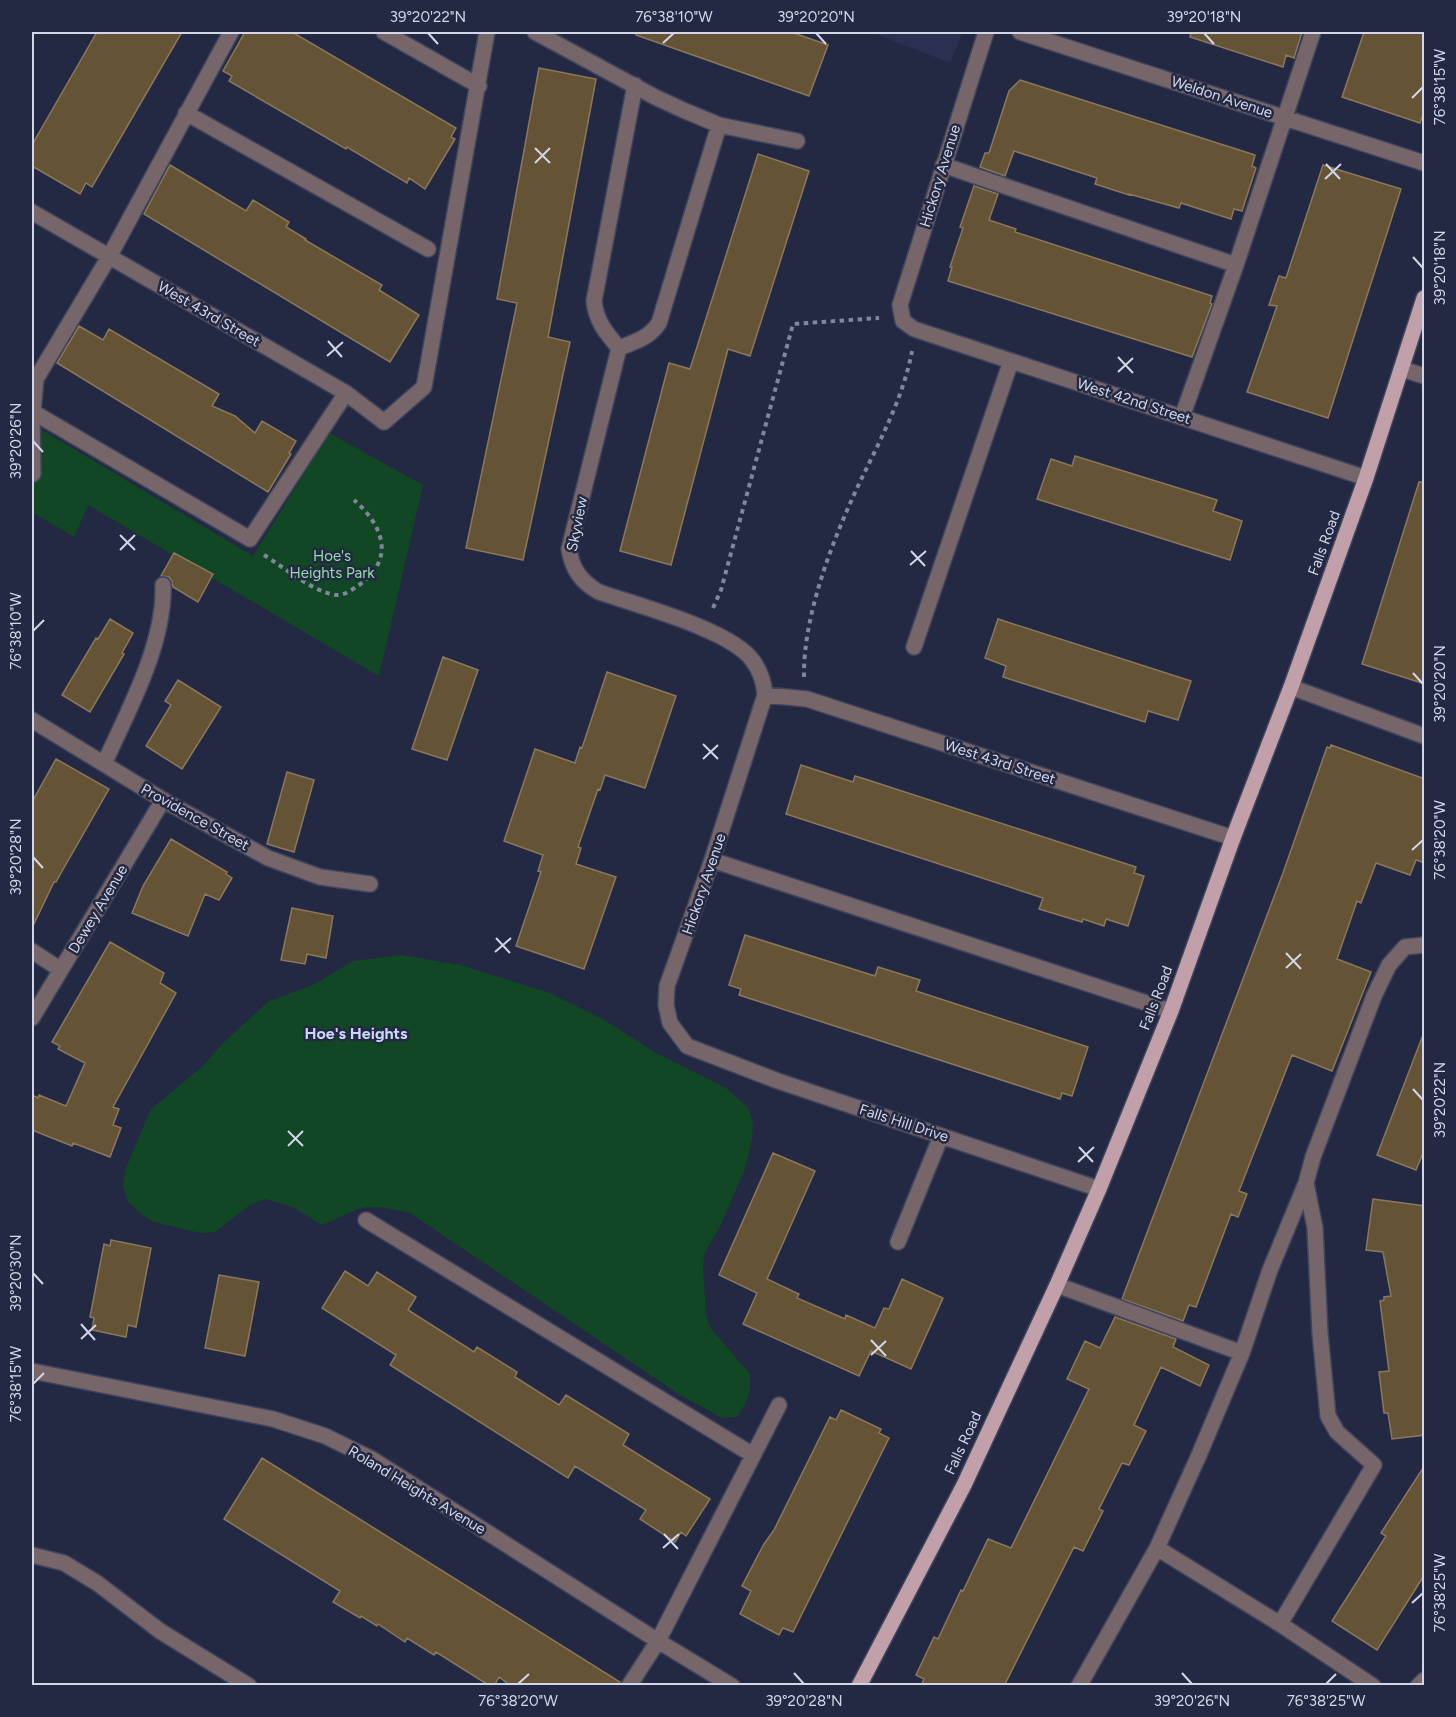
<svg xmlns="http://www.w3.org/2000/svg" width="1456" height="1717" font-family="Figtree,sans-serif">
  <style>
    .built { fill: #2b3051 }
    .green { fill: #114724 }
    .building { fill: #655336; stroke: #8b785b; stroke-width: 1.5 }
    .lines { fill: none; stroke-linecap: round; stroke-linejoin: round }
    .minor-casing { stroke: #40455d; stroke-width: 18 }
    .major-casing { stroke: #40455d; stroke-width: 18 }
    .path { stroke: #81869b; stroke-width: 4; stroke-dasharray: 4.5 4.5; stroke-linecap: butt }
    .minor { stroke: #76666a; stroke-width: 15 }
    .major { stroke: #c2a0a9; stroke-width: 15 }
    .ticks { fill: none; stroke: #d2d6e7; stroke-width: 2 }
    .labels { text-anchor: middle; stroke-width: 5; stroke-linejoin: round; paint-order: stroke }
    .street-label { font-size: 15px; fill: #d2d6e7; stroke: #242943 }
    .park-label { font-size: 15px; fill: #92dfa5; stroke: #242943 }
    .neighbourhood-label { font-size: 16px; font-weight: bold; fill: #cdd5f8; stroke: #242943 }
    .neatline { fill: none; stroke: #d2d6e7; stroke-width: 2 }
    .ticks-label { font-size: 15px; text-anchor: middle; fill: #d2d6e7 }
  </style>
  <rect width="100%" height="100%" fill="#242943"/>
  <!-- built -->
  <path class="built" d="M871 32H963L950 63Z"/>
  <!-- green -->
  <path class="green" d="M32 424 253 556 329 433 423 485 379 676 88 505 74 537 32 512Z
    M401 955 460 965 547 992 604 1020 656 1053 726 1088 749 1109 753 1124 752 1139 745 1169 720 1226 704 1255 703 1271 706 1316 711 1329 750 1374V1390L745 1404 737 1417 722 1418 680 1395 410 1213C395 1210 377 1205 362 1208 347 1212 335 1221 321 1225L295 1208 265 1199 251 1204 215 1232 200 1233 154 1222 140 1213 128 1202 123 1187 125 1170 151 1109 202 1067 223 1043 269 1001 313 985 353 961Z"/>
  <!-- building -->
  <path class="building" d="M97 32H182L92 187 86 183 80 194 32 166V145Z
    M245 32H292L456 128 451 137 455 139 425 189 409 178 407 183 347 147 346 149 229 81 232 76 223 71Z
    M636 32H791L828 45 809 96 636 35Z
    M1191 32H1302L1294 58 1286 55 1283 67 1190 37Z
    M1364 32H1425V108L1420 123 1342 97Z
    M539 68 596 79 548 337 570 342 523 560 466 548 517 303 497 299Z
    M1020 80 1255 155 1252 166 1256 168 1242 211 1234 209 1231 219 1181 203 1179 208 1129 194V195L1095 184 1097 178 1014 151 1005 176 980 167 985 153H989L1009 91Z
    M758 154 809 171 750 356 728 349 671 565 620 551 669 363 690 369Z
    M170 165 246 211 253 200 289 222 286 227 306 239 305 240 382 285 379 290 419 315 390 362 144 214Z
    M1323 165 1401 189 1328 418 1247 392 1277 306 1269 305 1279 276 1286 278Z
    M974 186 998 194 989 220 1016 229 1015 232 1212 296 1210 303 1212 304 1192 357 948 281 952 267H950L963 228 960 227Z
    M79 326 103 340 109 329 219 394 212 406 235 416 255 433 262 421 296 441 289 453 291 454 268 492 57 363Z
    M1075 456 1217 500 1213 511 1242 521 1230 560 1037 499 1051 459 1072 466Z
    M1419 482H1425V684L1362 664Z
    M174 553 213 574 198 602 173 587 172 581 169 577 161 576Z
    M110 619 133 633 122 653 124 654 90 712 62 695 96 638 98 639Z
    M998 619 1191 681 1178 720 1148 711 1145 722 1003 677 1006 666 985 658Z
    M443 657 478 670 447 760 412 749Z
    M607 672 676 696 645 788 605 775 600 790 598 789 578 847 581 848 576 864 616 877 584 969 516 946 541 872 538 871 543 855 504 841 535 749 575 763 580 747 582 748Z
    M178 680 221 707 182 769 146 746 171 705 165 701Z
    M1331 745 1425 779V863L1416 860 1410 875 1376 863 1361 903 1357 901 1337 959 1371 972 1332 1071 1292 1055 1239 1191 1247 1194 1238 1217 1231 1214 1196 1307 1189 1305 1183 1321 1122 1299 1283 873 1327 747 1330 748Z
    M56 759 109 789 65 866 56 882H54L32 928V802Z
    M801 765 853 782 855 776 868 780 1136 867 1134 873 1144 876 1128 926 1106 919 1104 926 1083 919 1082 922 1039 909 1043 898 786 814Z
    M287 772 314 780 294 852 267 844Z
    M171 839 227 872 226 874 232 878 219 900 205 894 188 936 132 913 143 886Z
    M292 908 333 916 326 958 307 954 305 964 281 960Z
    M745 935 875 976 878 967 920 980 916 991 1088 1047 1072 1096 1062 1093 1060 1099 739 995 741 989 729 985Z
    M110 942 164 973 160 983 176 993 113 1107 119 1109 113 1125 121 1128 110 1157 73 1143 72 1146 32 1130V1095L38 1098 39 1095 66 1106 85 1063 58 1049 60 1046 52 1042Z
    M1423 1035H1425V1148L1416 1170 1377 1155Z
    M773 1153 815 1171 767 1279 799 1294 797 1298 845 1319 846 1315 875 1328 884 1308 889 1309 902 1279 943 1298 911 1369 871 1351 859 1376 743 1324 757 1293 719 1275Z
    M1373 1199 1425 1206V1435L1392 1439 1388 1413H1384L1379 1372 1389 1371 1380 1301 1384 1300V1297L1391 1296 1383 1252 1366 1250Z
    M111 1240 151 1248 136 1327 128 1325 126 1337 92 1330 94 1318 90 1317 104 1244 110 1246Z
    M345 1271 368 1286 377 1272 416 1297 408 1310 474 1352 477 1347 517 1372 515 1377 559 1405 566 1395 629 1434 623 1445 710 1499 686 1536 681 1532 675 1542 640 1519 646 1510 575 1466 568 1478 390 1365 396 1355 322 1308Z
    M219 1275 259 1282 245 1356 205 1348Z
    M1115 1317 1176 1339 1173 1347 1209 1365 1200 1386 1161 1367 1134 1425 1146 1431 1129 1465 1122 1463 1099 1509 1103 1511 1083 1551 1074 1547 1004 1686H921L924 1679 916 1675 934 1637 938 1639 961 1590 963 1591 988 1539 1011 1548 1089 1389 1067 1379 1085 1341 1100 1348Z
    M841 1410 881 1429 879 1433 889 1438 793 1632 783 1628 779 1635 740 1614 751 1591 742 1586 764 1544 774 1530 830 1417 836 1420Z
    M262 1458 620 1682 619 1686H511L499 1677 494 1686H490L436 1652 434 1655 407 1638 405 1642 378 1624 377 1626 361 1616 360 1618 333 1602 340 1591 224 1519Z
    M1425 1465V1574L1377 1650 1332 1621 1386 1536 1381 1533Z"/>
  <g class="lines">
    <defs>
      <path id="minor" d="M231 32 109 257 36 379 33 412 250 539 346 393
        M384 32 479 86
        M535 32 655 97 683 110 719 125 797 141
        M986 32 900 305 903 321 914 329 1366 478
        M1020 32 1424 163
        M186 113 428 249
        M943 165 1236 265
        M32 212 346 393 384 422 424 387 487 32
        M619 348 569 549C572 569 581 582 599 592 636 605 732 630 753 661 761 672 764 682 765 695L712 860 667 986 666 1005 670 1023 687 1046 778 1081 1099 1189
        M619 348C606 333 596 321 594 301L635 85
        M619 348C635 342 649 338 659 323L719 125
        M1402 369 1424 376
        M32 412 33 474
        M1182 417 1236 265 1313 32
        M914 647 1011 361
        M1291 687 1424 736
        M765 695 807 699 1233 838
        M32 720 163 800 268 858 320 877 370 884
        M104 764C128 711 165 644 163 585
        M712 860 1171 1011
        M32 951 61 970
        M32 1018 163 800
        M366 1220 753 1455
        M898 1242 941 1136
        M1057 1285 1242 1353
        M32 1371 273 1419 325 1436 372 1459 658 1641 732 1686
        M32 1555 64 1563 97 1583 160 1631 249 1686
        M1280 1624 1374 1465 1337 1432 1328 1416 1320 1333 1315 1228 1306 1183
        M629 1686 658 1641 779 1405
        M1079 1686 1157 1548
        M1373 1686 1280 1624 1157 1548 1199 1455 1242 1353 1270 1270 1306 1183 1313 1157 1374 996 1389 965 1405 947 1424 945
        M1418 1686 1424 1680"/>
      <path id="major" d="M859 1686 964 1485 1057 1285 1099 1189 1171 1011 1233 838 1291 687 1366 478 1424 298"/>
    </defs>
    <!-- minor casing -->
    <use href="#minor" class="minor-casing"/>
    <!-- major casing -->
    <use href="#major" class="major-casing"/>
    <!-- path -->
    <path class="path" d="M264 555C282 566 317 595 338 595 345 595 353 589 359 585 396 559 383 525 354 500
      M713 608 721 590 793 324 879 318
      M804 677C803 616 832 542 858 486 879 442 903 399 912 351"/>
    <!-- minor -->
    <use href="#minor" class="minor"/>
    <!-- major -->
    <use href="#major" class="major"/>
  </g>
  <!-- ticks -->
  <path class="ticks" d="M428 33 438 44M816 33 826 44M1204 33 1214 44M663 43 674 33M1412 98 1423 87M535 148 550 163M535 163 550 148M1326 164 1340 179M1325 179 1341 164M1413 257 1423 268M328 341 342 357M327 356 343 342M1118 357 1133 373M1118 372 1133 358M33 441 43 452M120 535 135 550M120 550 135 535M911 551 925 566M910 565 926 551M33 631 44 620M1413 673 1423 684M703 744 718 759M703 759 718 745M1412 850 1423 840M33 857 43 868M496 938 510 953M495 952 511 938M1286 953 1301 969M1286 968 1301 954M1413 1089 1423 1100M288 1131 303 1146M288 1146 303 1131M1079 1147 1093 1162M1078 1162 1094 1147M33 1273 43 1284M81 1324 95 1340M81 1339 96 1325M871 1340 886 1356M871 1355 886 1341M33 1384 44 1373M664 1534 678 1549M663 1548 679 1534M1412 1603 1423 1593M794 1673 804 1684M1182 1673 1192 1684M518 1684 529 1674M1326 1684 1336 1674"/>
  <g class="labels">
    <!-- street labels -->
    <g class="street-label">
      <text transform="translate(1222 97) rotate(18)" y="5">Weldon Avenue</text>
      <text transform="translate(940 176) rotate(-73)" y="5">Hickory Avenue</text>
      <text transform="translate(209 314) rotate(30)" y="5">West 43rd Street</text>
      <text transform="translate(1134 401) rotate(18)" y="5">West 42nd Street</text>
      <text transform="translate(577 524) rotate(-79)" y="5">Skyview</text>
      <text transform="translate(1324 543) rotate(-70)" y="5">Falls Road</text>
      <text transform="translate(1000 762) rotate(18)" y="5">West 43rd Street</text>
      <text transform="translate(195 817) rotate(29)" y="5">Providence Street</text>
      <text transform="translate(704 884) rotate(-71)" y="5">Hickory Avenue</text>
      <text transform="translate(98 909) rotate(-59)" y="5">Dewey Avenue</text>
      <text transform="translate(1156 998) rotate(-69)" y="5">Falls Road</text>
      <text transform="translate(904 1123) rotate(18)" y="5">Falls Hill Drive</text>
      <text transform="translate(963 1443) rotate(-65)" y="5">Falls Road</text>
      <text transform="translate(417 1490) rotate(31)" y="5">Roland Heights Avenue</text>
    </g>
    <!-- park labels -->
    <g class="park-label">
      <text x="332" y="561">Hoe's<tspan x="332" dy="17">Heights Park</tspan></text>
    </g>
    <!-- neighbourhood labels -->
    <g class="neighbourhood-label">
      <text x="356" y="1039">Hoe's Heights</text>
    </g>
  </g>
  <!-- border -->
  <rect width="1456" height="1717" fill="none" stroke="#242943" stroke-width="66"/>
  <rect x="33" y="33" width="1390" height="1651" class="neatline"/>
  <g class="ticks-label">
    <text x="428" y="22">39°20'22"N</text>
    <text x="674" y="22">76°38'10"W</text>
    <text x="816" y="22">39°20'20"N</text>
    <text x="1204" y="22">39°20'18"N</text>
    <text transform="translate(1440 87) rotate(-90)" y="5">76°38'15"W</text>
    <text transform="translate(1440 268) rotate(-90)" y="5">39°20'18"N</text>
    <text transform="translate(16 441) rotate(-90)" y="5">39°20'26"N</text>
    <text transform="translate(16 631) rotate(-90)" y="5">76°38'10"W</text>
    <text transform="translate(1440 684) rotate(-90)" y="5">39°20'20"N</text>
    <text transform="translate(1440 840) rotate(-90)" y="5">76°38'20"W</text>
    <text transform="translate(16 857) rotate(-90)" y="5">39°20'28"N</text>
    <text transform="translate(1440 1100) rotate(-90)" y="5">39°20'22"N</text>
    <text transform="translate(16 1273) rotate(-90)" y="5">39°20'30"N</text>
    <text transform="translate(16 1384) rotate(-90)" y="5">76°38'15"W</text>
    <text transform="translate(1440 1593) rotate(-90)" y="5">76°38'25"W</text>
    <text x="518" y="1706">76°38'20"W</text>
    <text x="804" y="1706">39°20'28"N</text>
    <text x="1192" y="1706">39°20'26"N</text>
    <text x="1326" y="1706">76°38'25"W</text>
  </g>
</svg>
